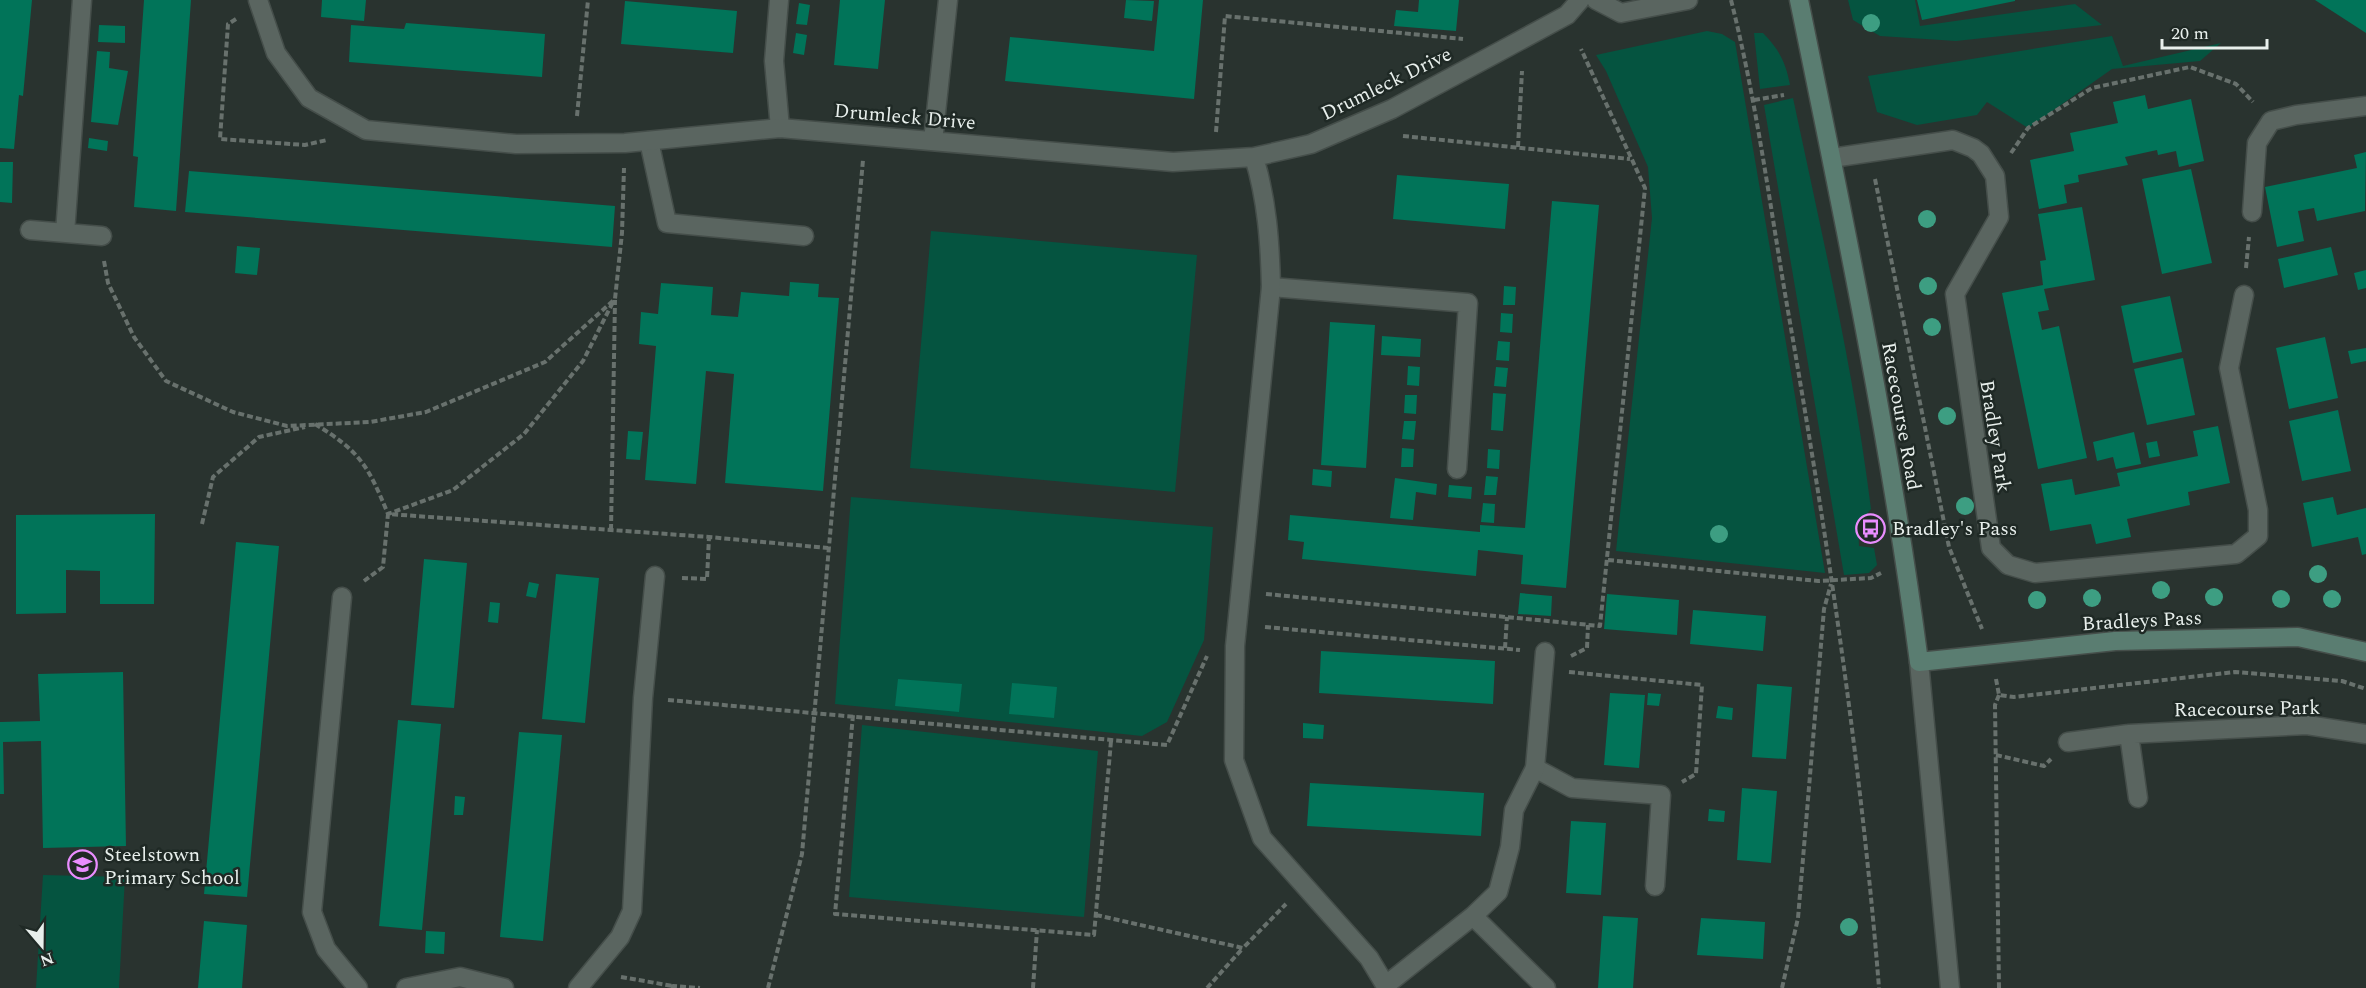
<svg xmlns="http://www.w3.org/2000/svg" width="2366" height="988" font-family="Spectral,serif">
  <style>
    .green { fill: #055440 }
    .building { fill: #017459 }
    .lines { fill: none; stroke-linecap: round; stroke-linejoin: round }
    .lane-casing { stroke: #454e4a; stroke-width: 21 }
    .street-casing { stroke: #454e4a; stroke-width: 21 }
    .secondary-casing { stroke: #454e4a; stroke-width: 21 }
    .path { stroke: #68716d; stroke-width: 4; stroke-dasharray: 6 3; stroke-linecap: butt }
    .lane { stroke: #5a6560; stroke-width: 18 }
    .street { stroke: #5a6560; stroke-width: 18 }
    .secondary { stroke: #5a7d71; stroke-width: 18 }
    .tree { fill: #3d9e82 }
    .labels { text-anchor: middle; stroke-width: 5; stroke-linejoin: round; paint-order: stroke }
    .street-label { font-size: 20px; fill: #e8efec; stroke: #1f2925 }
    .poi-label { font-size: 20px; fill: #e8efec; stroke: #1f2925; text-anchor: start }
  </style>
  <rect width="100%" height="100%" fill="#29332f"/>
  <!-- green -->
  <path class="green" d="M1848 0H1915L1920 26 2075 4 2102 25 1956 41 1880 36 1853 20Z
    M1707 31 1722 34 1735 42 1825 573 1616 551 1652 218 1648 167 1606 71 1596 55Z
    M1754 33H1763C1779 49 1786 63 1790 85L1760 89Z
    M2112 36 2123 66 2221 43 2200 61 2112 69 2028 128 1987 102 1977 115 1917 125 1877 112 1868 76Z
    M1793 98C1822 235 1854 371 1871 509L1858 525 1859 546 1874 548 1877 565 1869 573 1844 575 1764 105Z
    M931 231 1197 255 1175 492 910 468Z
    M851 497 1213 527 1204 640 1167 722 1142 736 835 704Z
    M862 725 1098 751 1084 917 849 897Z
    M43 875 125 877 119 988H36Z"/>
  <!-- building -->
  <path class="building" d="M0 0H32L23 96 19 95 14 149 0 148Z
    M144 0H191L176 211 134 207 138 157 133 156Z
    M322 0H366L364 21 321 17Z
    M840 0H885L878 69 834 65Z
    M1126 0 1154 1 1152 21 1124 18Z
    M1159 0H1203L1194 99 1005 81 1010 37 1154 51Z
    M1419 0H1459L1456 31 1394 26 1396 10 1418 12Z
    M1917 0H2015V1L1922 20Z
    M2315 0H2366V33Z
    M625 1 737 11 733 53 621 44Z
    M799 3 810 5 807 25 796 24Z
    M406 23 545 34 542 77 349 62 351 25 404 29Z
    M99 25 125 26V43L98 42Z
    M796 33 807 35 804 55 793 53Z
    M97 51 110 52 109 68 128 71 118 125 91 122Z
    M2145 95 2148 109 2191 99 2204 161 2179 167 2176 151 2158 155 2157 150 2125 157 2128 165 2078 175 2079 182 2064 185 2067 203 2039 209 2030 160 2074 151 2070 133 2118 123 2113 102Z
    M89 138 108 141 107 151 88 148Z
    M2366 152 2365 211 2317 221 2314 208 2298 211 2304 241 2277 247 2265 187 2357 168 2354 155Z
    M0 162H13L12 203 0 202Z
    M2191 169 2212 263 2162 274 2142 179Z
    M189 171 615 206 612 247 185 212Z
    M1397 175 1509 184 1505 229 1393 219Z
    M1552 201 1599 205 1566 588 1521 584 1523 555 1478 550 1476 576 1302 559 1304 542 1288 540 1290 515 1480 532V525L1525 528Z
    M2082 207 2095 280 2044 289 2049 310 2038 312 2042 330 2059 326 2087 458 2038 469 2002 293 2043 285 2040 261 2046 260 2038 214Z
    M237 246 260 248 257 275 235 273Z
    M2331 247 2338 275 2284 288 2278 259Z
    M2366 270V288L2358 290 2354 273Z
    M790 282 819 284 818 297 839 298 823 491 725 483 734 374 706 371 696 484 645 480 656 346 639 344 641 312 658 314 661 283 713 287 711 315 738 317 741 292 789 296Z
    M1504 286 1516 287 1515 305H1503Z
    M2170 296 2182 352 2133 363 2121 306Z
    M1501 313 1513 314 1512 333 1500 332Z
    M1330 322 1375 325 1366 468 1321 465Z
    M1382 336 1421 339 1420 357 1381 355Z
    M2325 337 2338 398 2289 409 2276 348Z
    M1498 341 1510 342 1509 361 1496 360Z
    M2366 348V361L2351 364 2348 351Z
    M2183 358 2195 415 2147 425 2134 369Z
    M1408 366 1420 367 1419 386 1407 385Z
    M1496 367 1508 368 1506 387 1494 386Z
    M1493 393 1506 394 1503 431 1491 430Z
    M1405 395H1417L1416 414 1404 413Z
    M2338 410 2351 471 2302 481 2289 421Z
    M1404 421H1416L1414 440 1402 439Z
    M2218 426 2230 483 2188 492 2190 505 2127 519 2131 537 2096 544 2091 524 2050 531 2041 484 2072 479 2075 495 2120 486 2117 473 2198 456 2193 431Z
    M628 431 643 432 640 460 626 459Z
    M2134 432 2141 464 2116 469 2113 457 2097 461 2093 442Z
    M2157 441 2160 456 2149 458 2146 443Z
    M1402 448 1414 449 1413 467H1401Z
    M1488 449 1500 450 1499 469 1487 468Z
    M1313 469 1332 471 1331 487 1312 485Z
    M1486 476 1498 477 1496 495H1484Z
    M1395 478 1437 484 1436 495 1416 492 1413 520 1390 518Z
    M1449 485 1472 487 1471 499 1448 497Z
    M2333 497 2337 515 2366 508V554L2362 555 2358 537 2312 547 2303 503Z
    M1483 503 1495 504 1494 523 1481 522Z
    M155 514 154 604H100V571L66 570V613L16 614V515Z
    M236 542 279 546 247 897 204 894Z
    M424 559 467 563 454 708 411 705Z
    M556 574 599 578 585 723 542 719Z
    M529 582 539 584 536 598 526 596Z
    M1520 593 1552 596 1551 616 1518 614Z
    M1607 594 1679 600 1677 635 1604 629Z
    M490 602 500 603 498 623 488 622Z
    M1693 610 1766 616 1763 651 1690 644Z
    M1321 651 1495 661 1493 704 1319 693Z
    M123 672 126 846 43 848 41 741 3 742 4 794H0V722L40 721 38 674Z
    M898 679 962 684 959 712 895 706Z
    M1012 683 1057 687 1054 718 1009 714Z
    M1757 684 1792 687 1786 759 1752 757Z
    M1610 693 1645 695 1639 768 1604 765Z
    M1648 693 1661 694 1659 706 1647 705Z
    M1718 706 1733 708 1732 720 1716 718Z
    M398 720 441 724 422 930 379 926Z
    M1303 723 1324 725 1323 739 1303 738Z
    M519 732 562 735 543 941 500 937Z
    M1310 783 1484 793 1481 836 1307 826Z
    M1742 788 1777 791 1771 863 1737 860Z
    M455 796 465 797 463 815H454Z
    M1709 809 1725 811 1724 822 1708 821Z
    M1571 821 1606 823 1601 895 1566 893Z
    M1603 916 1638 918 1633 988H1598Z
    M1701 918 1765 922 1763 959 1697 955Z
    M204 921 247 925 242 988H198Z
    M426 931 445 932 444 954 425 953Z"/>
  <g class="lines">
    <defs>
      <path id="lane" d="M779 0 774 61 780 128
        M649 141 667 223 804 236
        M30 230 102 236
        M65 233 82 0
        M1271 287 1468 303 1457 469
        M1535 768 1572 788 1661 795 1655 886"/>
      <path id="street" d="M258 0 276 53 309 98 366 130 516 144 625 143 780 128 1173 162 1254 157 1311 144 1392 109 1493 55 1567 15 1580 0
        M1596 0 1621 13 1688 0
        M933 141 948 0
        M1254 157C1267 200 1270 242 1271 287L1235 646 1234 760 1262 838 1369 958 1387 988
        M1832 158 1953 140 1973 148 1981 154 1995 176 1999 217 1955 294 1991 548 2008 565 2035 573 2236 554 2258 536V510L2229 368 2244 295
        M2252 212 2257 143 2271 121 2296 115 2366 106
        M342 597 312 912 326 949 358 988
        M1919 662 1950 988
        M2129 734 2138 798
        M2068 742 2129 734 2307 725 2366 734
        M1473 916 1546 988
        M1386 985 1473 916 1498 892 1510 847 1514 810 1535 768 1545 652
        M406 988 460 977 504 988
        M578 988 620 937 632 911 643 698 655 576"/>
      <path id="secondary" d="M1799 0C1844 219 1890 440 1919 662L2115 641 2298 637 2366 652"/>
    </defs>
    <!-- lane casing -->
    <use href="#lane" class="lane-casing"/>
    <!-- street casing -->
    <use href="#street" class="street-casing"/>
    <!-- secondary casing -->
    <use href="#secondary" class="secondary-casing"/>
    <!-- path -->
    <path class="path" d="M1731 0C1757 103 1770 207 1788 311 1827 536 1861 761 1879 988
      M236 19 228 24 220 139 305 145 327 140
      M1754 100 1784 95
      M577 116 588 0
      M1216 132 1225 16 1463 39
      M1403 136 1630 159
      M1518 147 1522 71
      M2011 153 2028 128 2092 88 2190 67 2236 84 2253 102
      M1875 179 1949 547 1982 629
      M104 261 108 283 134 337 166 381 233 412 287 426 370 422 426 412 545 362 615 299 622 233 624 168
      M2246 268 2249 237
      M315 424C361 452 368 466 388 514L453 490 524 434 583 361 613 302
      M202 524 213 477 259 437 305 427
      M611 530 615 300
      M1608 560 1818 581 1871 578 1881 573
      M682 578 707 579 709 537
      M364 581 383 567 388 514 709 537 828 548
      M1266 594 1600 626 1645 188 1581 49
      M1265 627 1520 650
      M1505 648 1507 617
      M1571 656 1587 648 1588 625
      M1569 672 1702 685 1696 774 1682 782
      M1996 679 1999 695 2014 697 2235 672 2342 681 2366 689
      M1999 695 1995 705 1999 988
      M668 700 1167 745 1207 656
      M853 715 835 914 1094 935 1111 741
      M1996 755 2044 766 2051 759
      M1096 915 1243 948 1286 904
      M621 977 673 986
      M673 988V986L700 988
      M768 988 802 854 863 160
      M1033 988 1037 930
      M1207 988 1243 948
      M1782 988 1798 918 1824 609 1831 584"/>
    <!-- lane -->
    <use href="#lane" class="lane"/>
    <!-- street -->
    <use href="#street" class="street"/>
    <!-- secondary -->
    <use href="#secondary" class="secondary"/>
  </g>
  <!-- trees -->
  <g class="tree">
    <circle cx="1871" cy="23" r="9"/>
    <circle cx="1927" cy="219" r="9"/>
    <circle cx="1928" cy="286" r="9"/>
    <circle cx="1932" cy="327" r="9"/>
    <circle cx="1947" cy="416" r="9"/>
    <circle cx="1965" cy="506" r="9"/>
    <circle cx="1719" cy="534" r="9"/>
    <circle cx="2318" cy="574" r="9"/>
    <circle cx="2161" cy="590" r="9"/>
    <circle cx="2214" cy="597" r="9"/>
    <circle cx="2092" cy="598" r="9"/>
    <circle cx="2281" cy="599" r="9"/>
    <circle cx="2332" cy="599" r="9"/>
    <circle cx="2037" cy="600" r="9"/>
    <circle cx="1849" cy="927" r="9"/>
  </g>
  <!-- icons -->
  <defs>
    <symbol id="bus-ring" viewBox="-11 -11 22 22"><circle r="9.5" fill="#1f2925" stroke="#e98dfe" stroke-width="1.5"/><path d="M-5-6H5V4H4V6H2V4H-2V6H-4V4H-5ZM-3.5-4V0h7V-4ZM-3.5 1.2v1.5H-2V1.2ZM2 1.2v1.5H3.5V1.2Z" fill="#e98dfe"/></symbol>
    <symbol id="school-ring" viewBox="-11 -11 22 22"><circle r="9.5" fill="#1f2925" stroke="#e98dfe" stroke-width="1.5"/><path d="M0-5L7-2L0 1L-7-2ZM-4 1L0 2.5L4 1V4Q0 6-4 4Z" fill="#e98dfe"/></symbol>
  </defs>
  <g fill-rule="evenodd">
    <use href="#bus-ring" x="1854" y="512" width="33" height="33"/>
    <use href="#school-ring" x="66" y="848" width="33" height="33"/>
  </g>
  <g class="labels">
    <!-- street labels -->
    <g class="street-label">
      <text transform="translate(1386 83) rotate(-26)" y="7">Drumleck Drive</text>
      <text transform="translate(905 116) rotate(5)" y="7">Drumleck Drive</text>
      <text transform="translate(1902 416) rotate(80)" y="7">Racecourse Road</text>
      <text transform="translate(1996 436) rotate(81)" y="7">Bradley Park</text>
      <text transform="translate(2142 620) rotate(-3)" y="7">Bradleys Pass</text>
      <text transform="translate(2247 708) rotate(-1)" y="7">Racecourse Park</text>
    </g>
    <!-- poi labels -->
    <g class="poi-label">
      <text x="1892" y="535">Bradley's Pass</text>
      <text x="104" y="861">Steelstown<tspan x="104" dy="23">Primary School</tspan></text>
    </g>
  </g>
  <!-- north arrow -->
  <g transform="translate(42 946) rotate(160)" stroke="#1f2925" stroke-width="4.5" paint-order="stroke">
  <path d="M0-4.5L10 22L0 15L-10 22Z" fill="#e8efec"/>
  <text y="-9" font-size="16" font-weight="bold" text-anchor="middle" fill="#e8efec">N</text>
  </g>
  <!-- scale -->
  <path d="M2162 39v9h105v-9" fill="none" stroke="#e8efec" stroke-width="3"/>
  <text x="2171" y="39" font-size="18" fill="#e8efec" stroke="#1f2925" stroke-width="4.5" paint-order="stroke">20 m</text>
</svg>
